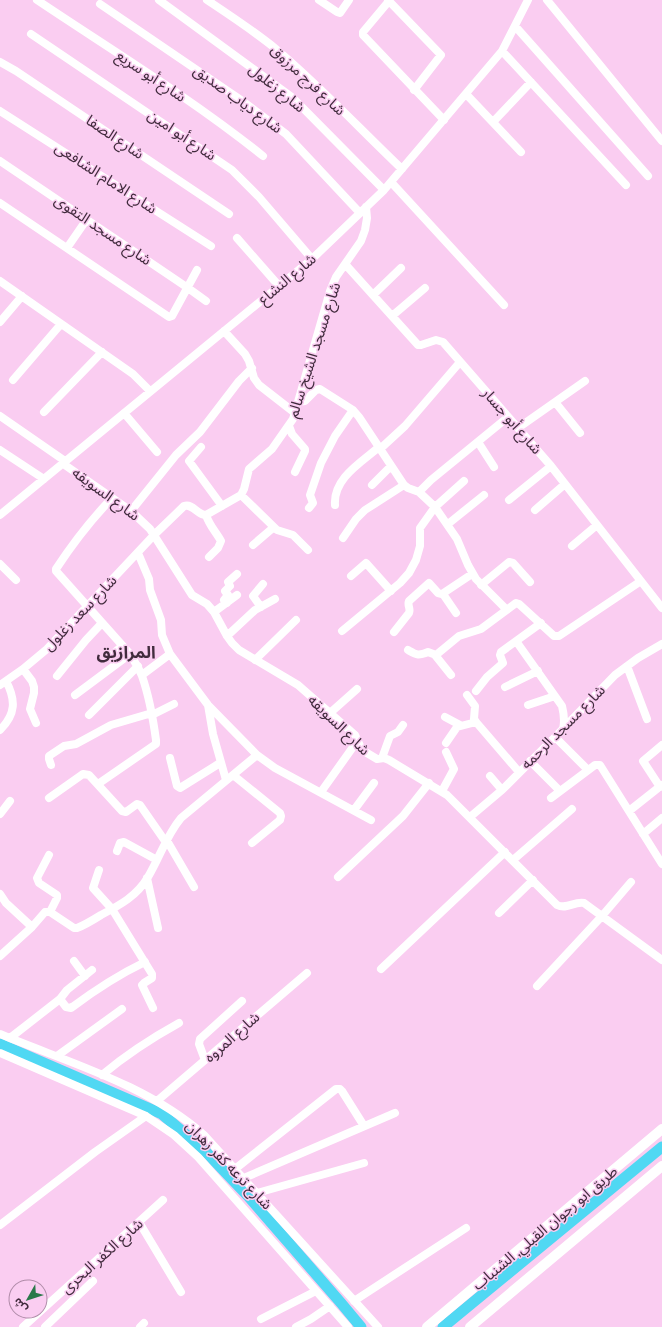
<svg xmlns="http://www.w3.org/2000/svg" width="662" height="1327" font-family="Cabin,'Noto Sans Arabic',sans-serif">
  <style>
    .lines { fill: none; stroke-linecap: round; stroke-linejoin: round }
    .canal { stroke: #50d8f3; stroke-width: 11 }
    .minor { stroke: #fff; stroke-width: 8 }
    .tertiary { stroke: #fff; stroke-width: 10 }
    .labels { text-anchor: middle; stroke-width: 3; stroke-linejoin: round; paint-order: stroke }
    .street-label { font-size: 15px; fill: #412b3d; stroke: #facdf1 }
    .quarter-label { font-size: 17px; font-weight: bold; fill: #412b3d; stroke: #facdf1 }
  </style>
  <rect width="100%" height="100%" fill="#facdf1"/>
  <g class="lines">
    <!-- canal -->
    <path class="canal" d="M0 1044 162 1114 207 1153 248 1196 341 1303 361 1327
      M443 1327 662 1147"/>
    <!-- minor -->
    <path class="minor" d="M37 0C113 51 192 99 263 156
      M159 0 293 98 384 190
      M207 0C231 16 254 31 276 49 320 86 360 129 402 169
      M319 0 337 12 340 13 349 0
      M388 0 441 55 414 90
      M547 0 662 141
      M389 1 363 32V35L444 120
      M100 4 241 100 286 134 360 213
      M515 26 648 176
      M31 34 232 170 259 197 312 259
      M502 51 626 185
      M0 62 16 71 229 214
      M466 94 521 152
      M0 111 211 246
      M493 122 531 82
      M0 161 188 288 206 301
      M391 182 504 305
      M0 203 169 317 172 316 197 270
      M237 238 279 286
      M67 248 87 219
      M345 264 418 345H421L436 340 443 342 551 466 662 608
      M0 281 133 374 150 391
      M373 295 401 268
      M392 316 425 288
      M0 322 22 296
      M224 331 245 354 249 361 254 378 259 385 295 413
      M13 380 61 324
      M298 402 305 401 316 390 320 389 353 410 359 417 404 485 408 488 419 492 435 507 457 539 468 565 476 579 507 610
      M555 402 580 433
      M44 412 102 352
      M124 413 157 452
      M0 416 65 461
      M289 426 292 434 305 449V451L295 472
      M518 428 585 381
      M478 442 494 467
      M201 447 189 461 222 506
      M380 449 405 426 460 362
      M0 450 44 479
      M62 463 131 511 150 529 192 595 207 604 214 612 227 636 232 643 239 650 298 685 355 735 362 750 377 759 384 758 389 760 447 795 557 905C567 910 574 901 584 903L662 960
      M372 485 391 466
      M419 492 431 480 508 417
      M241 495 277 530 293 535 308 550
      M509 500 551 466
      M335 505C333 478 362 462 379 447
      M309 508 313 503 310 495 321 463 335 436 353 410
      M535 510 565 484
      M131 511 176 455 200 432 239 381 252 368
      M0 515 312 259 384 190 502 51 528 0
      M206 515C209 525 216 532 221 541L218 548 209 557
      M448 524 484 495
      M343 538 356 519 365 510 404 485
      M253 545 274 527
      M572 546 597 525
      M138 553 149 579 150 590 161 620 162 635 170 654 208 705 257 755 275 768 371 820
      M0 564 16 580
      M351 576 366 563 391 591
      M481 585 509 562 513 563 530 582
      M443 594 456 613
      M227 603 224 600 228 595 225 591 230 586 228 582 237 574
      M261 607 253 596 263 584
      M214 612 237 595
      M342 631 400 583 409 573 416 560 420 546V528L435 507 464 481
      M394 632 409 613C411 608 407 606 409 601L429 583 438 593 442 594 472 574
      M227 636 255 610 275 599
      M516 641 562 706C564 714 565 721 563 729
      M408 650C417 655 418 656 428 652L436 655 459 636 481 629 516 603 519 604 554 636H559L641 581
      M435 655 451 675
      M108 658 122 646
      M255 660 296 620
      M627 666 647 719
      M23 669 32 681 34 687V693L30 709 36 723
      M142 675 170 654
      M57 676 86 640 102 623
      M0 685 23 669 47 649 154 535 184 506C193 503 197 515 206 515L241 495 244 489 249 469 272 449 293 419 330 291 336 277 361 241 365 230 367 218 366 207
      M505 687 538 671
      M476 691 487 677 503 663 500 655 501 652 541 623
      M75 695 130 654
      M467 695 475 706 474 719 476 722 519 772
      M208 705 213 734 226 780
      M528 705 555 696
      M330 713 357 689
      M89 715 138 666
      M152 715 174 704
      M445 717 460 725
      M0 730C16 714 16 700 6 681
      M555 737 588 770
      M446 743 457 727 476 722
      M170 758 177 786 180 788 220 763
      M382 758 390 736 398 732 403 725
      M530 761 560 791
      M51 765 49 759V756L64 746 76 744 111 725 152 713
      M233 775 280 813 281 816 280 820 252 843
      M490 776 502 790
      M98 784 153 746 156 744V740C153 718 149 696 142 676 139 668 134 661 130 654L56 571V569C73 543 91 520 112 498
      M660 787 643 761 662 745
      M442 791 454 769 446 752
      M321 792 358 740
      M49 798 83 774 89 775 122 811 126 812 137 804 140 805 165 841
      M551 798 595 765H600L662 864
      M354 810 374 783
      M629 811 662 785
      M0 814 10 801
      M470 817 502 790 555 737 615 675 638 658 662 644
      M643 834 662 818
      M166 839 194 887
      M117 851 120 843 124 842 157 860
      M49 855 37 878 39 883 57 895V898L50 912
      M513 860 572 809
      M99 870 93 888 112 909 152 974V978L144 983 142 985 153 1008
      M338 877 403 816 429 783
      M147 878 158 928
      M0 894 6 903 32 927
      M499 913 533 880
      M0 956 32 927 45 912H50L74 928H77C85 925 93 920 101 915 120 905 137 896 148 877 160 857 166 836 181 818L257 755
      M74 961 85 976
      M381 969 505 852
      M537 986 602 916 631 882
      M60 999 66 1007 71 1008C95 990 118 975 145 962
      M0 1034C69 1063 146 1084 204 1135L378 1327
      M10 1038 60 999 67 990 92 970
      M0 1053 146 1116 174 1135 198 1157 348 1327
      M57 1056 122 1009
      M205 1060 199 1044 200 1039 242 1001
      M102 1075C127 1054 150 1039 179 1023
      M157 1101 307 973
      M235 1169 336 1089H340L342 1091 364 1126
      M244 1178 395 1113
      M257 1193 364 1163
      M139 1222 181 1292
      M0 1225 95 1152 146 1116
      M354 1301 466 1228
      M261 1319 316 1291
      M23 1327 163 1200
      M45 1327 93 1281
      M140 1327 144 1323
      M296 1327 311 1319 330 1306"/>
    <!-- tertiary -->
    <path class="tertiary" d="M427 1327 662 1129
      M470 1327 662 1166"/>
  </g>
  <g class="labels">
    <!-- street labels -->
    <g class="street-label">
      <text transform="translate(151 76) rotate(34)" y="5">شارع أبو سريع</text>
      <text transform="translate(308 80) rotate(43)" y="5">شارع فرج مرزوق</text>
      <text transform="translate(277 88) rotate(39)" y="5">شارع زغلول</text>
      <text transform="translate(238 99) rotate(36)" y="5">شارع دياب صديق</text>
      <text transform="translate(182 135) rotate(34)" y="5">شارع أبو امين</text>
      <text transform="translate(115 137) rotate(34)" y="5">شارع الصفا</text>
      <text transform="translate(106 178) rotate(33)" y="5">شارع الامام الشافعى</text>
      <text transform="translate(103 230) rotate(34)" y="5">شارع مسجد التقوى</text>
      <text transform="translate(287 279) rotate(-40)" y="5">شارع النشاع</text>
      <text transform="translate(314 350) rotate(-72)" y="5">شارع مسجد الشيخ سالم</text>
      <text transform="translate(512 421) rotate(49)" y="5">شارع أبو جسار</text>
      <text transform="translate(106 494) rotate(36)" y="5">شارع السويقه</text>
      <text transform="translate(80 613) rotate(-46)" y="5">شارع سعد زغلول</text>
      <text transform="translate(339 725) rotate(44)" y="5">شارع السويقه</text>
      <text transform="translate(563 727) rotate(-45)" y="5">شارع مسجد الرحمه</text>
      <text transform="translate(232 1037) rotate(-41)" y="5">شارع المروه</text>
      <text transform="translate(229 1165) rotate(46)" y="5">شارع ترعه كفر زهران</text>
      <text transform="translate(545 1228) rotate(-40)" y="5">طريق ابو رجوان القبلي, الشنباب</text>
      <text transform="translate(102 1256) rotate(-42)" y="5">شارع الكفر البحرى</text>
    </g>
    <!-- quarter labels -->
    <g class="quarter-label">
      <text x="126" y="658">المرازيق</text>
    </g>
  </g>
  <!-- north arrow -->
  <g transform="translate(28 1299) rotate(231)"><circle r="19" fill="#facdf1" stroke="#b08ca9"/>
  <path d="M0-3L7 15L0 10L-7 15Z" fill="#2a794a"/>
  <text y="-6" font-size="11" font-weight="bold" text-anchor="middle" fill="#412b3d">ش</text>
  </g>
</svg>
